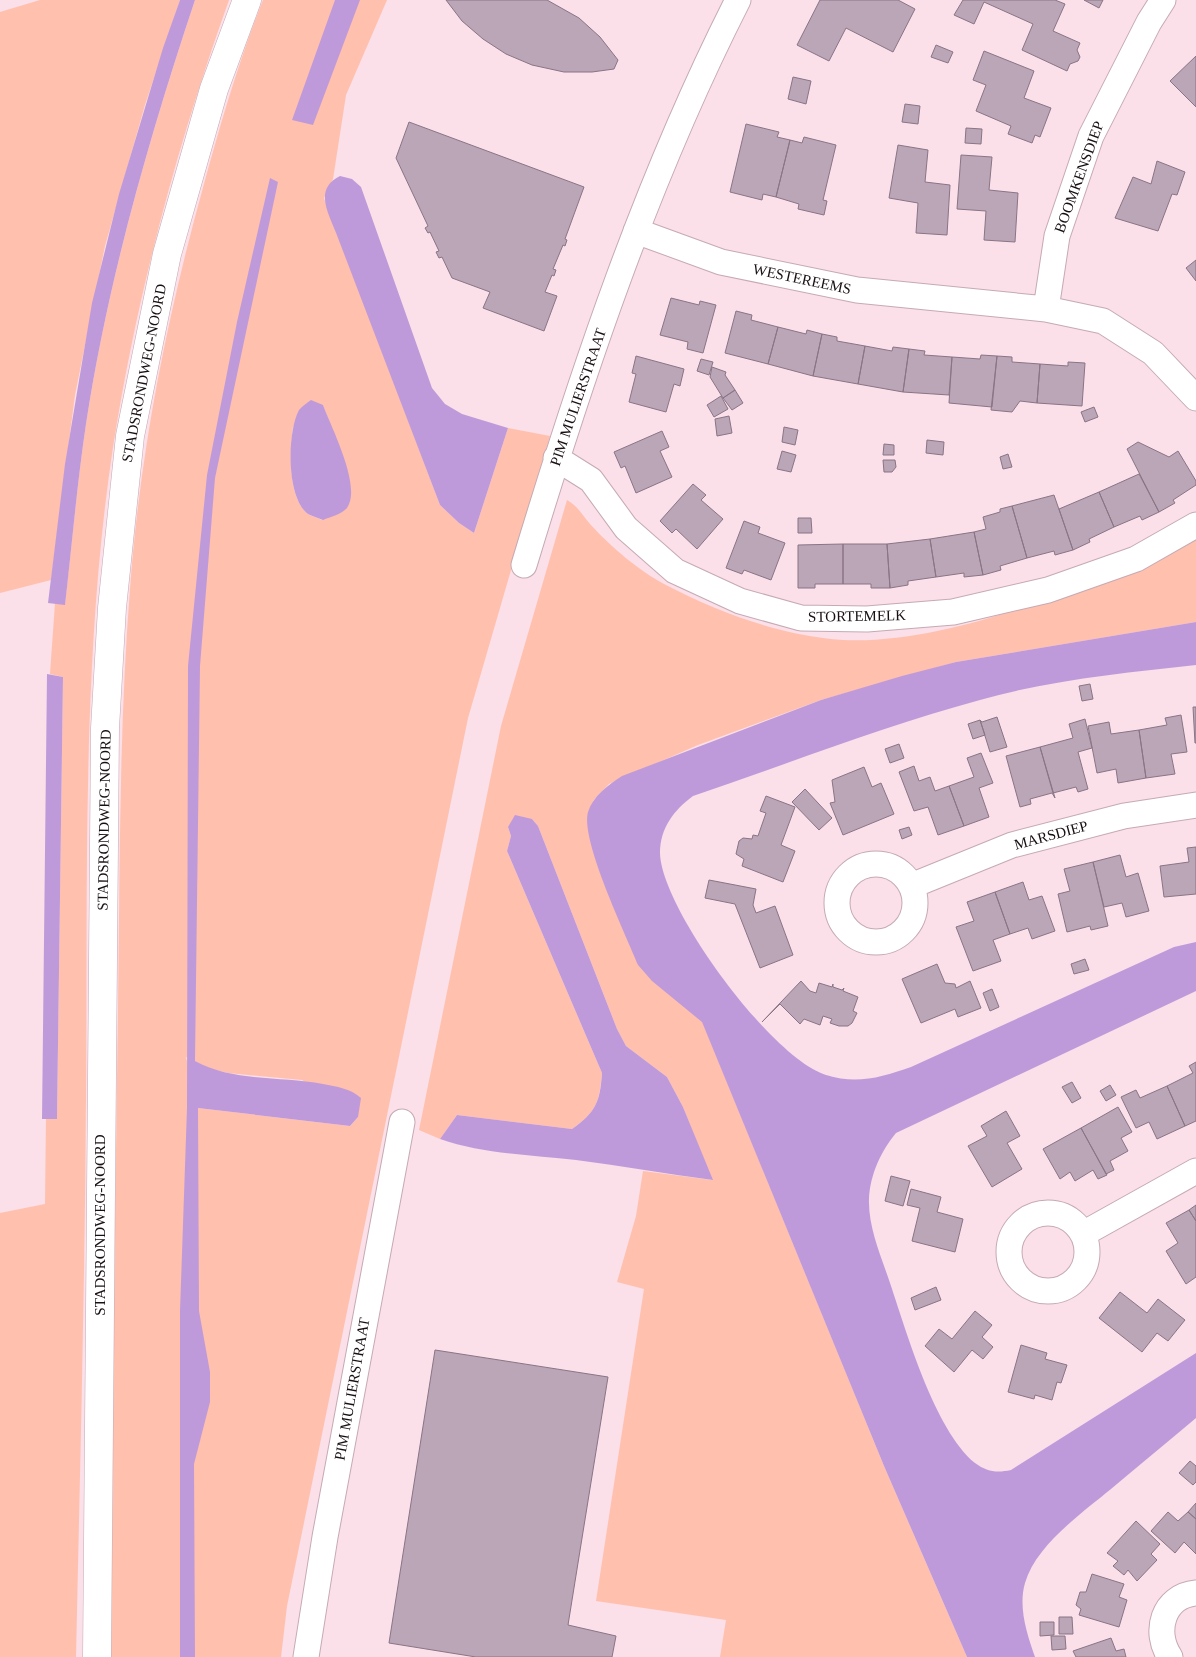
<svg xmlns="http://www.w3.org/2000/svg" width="1196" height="1657" font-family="'Times New Roman',serif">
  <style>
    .green { fill: #ffc0ad; fill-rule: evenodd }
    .water { fill: #bf9ada }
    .building { fill: #bba6b7; stroke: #897585 }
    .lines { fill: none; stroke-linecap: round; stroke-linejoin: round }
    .minor-casing { stroke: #c5aab4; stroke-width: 27 }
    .primary-casing { stroke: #c5aab4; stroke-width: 29 }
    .minor { stroke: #fff; stroke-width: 25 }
    .primary { stroke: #fff; stroke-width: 28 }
    .labels { text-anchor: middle; stroke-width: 5; stroke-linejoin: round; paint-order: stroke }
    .street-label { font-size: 15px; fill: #180f12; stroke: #fff }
  </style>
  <rect width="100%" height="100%" fill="#fbdfe9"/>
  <!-- green -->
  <path class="green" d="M40 0H180L145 105 105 246 75 395 51 580 0 593V12Z
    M195 0H229C177 145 137 294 113 447 81 659 88 879 86 1094 85 1281 80 1469 76 1657H0V1213L45 1204 46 1118 57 1119 63 677 50 674 55 603 65 604C72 544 77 484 86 424 108 280 149 138 195 0Z
    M263 0H387L346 95 333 179 324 198 440 505 459 523 474 533 508 428 550 436 468 718 287 1606 281 1657H109C112 1441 115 1225 118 1009 120 869 119 728 130 589 140 451 167 317 204 184 221 122 239 60 263 0ZM323 405 337 443 322 520C318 518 312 516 308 514 287 498 290 449 293 427ZM186 1057 211 1069 228 1073 302 1080 358 1117 350 1126 198 1108Z
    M567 500C578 506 582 515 590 524 611 547 639 571 666 585 719 613 783 636 843 640 898 643 972 626 1024 606 1044 599 1063 588 1083 580 1120 562 1158 545 1196 527V622L956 662 821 700 698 745 609 784 593 801 692 1013 702 1021 884 1466 967 1657H720L726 1620 596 1601 644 1289 617 1282 636 1216 643 1171 712 1180 683 1107 667 1077 626 1046 617 1029 538 826 532 819 508 827 511 836 507 851 602 1073C599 1103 597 1111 572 1129L457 1115 440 1139 419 1130 501 726Z"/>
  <!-- water -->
  <path class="water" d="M180 0H195C149 138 108 280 86 424 77 484 72 545 65 605L48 603 65 464 92 303 119 194 163 48Z
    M335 0H360L313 125 292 120Z
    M340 176 352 179 361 187 432 388 445 404 462 414 508 428 474 533 459 523 440 505 338 238C330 215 312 190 340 176Z
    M270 178 278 182 215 478 200 666 195 1061C233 1082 281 1076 323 1084 337 1087 350 1088 361 1098L358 1117 350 1126 198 1108 199 1311 210 1372V1402L194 1464 195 1657H180V1311L187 1108 188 666 207 475 237 322Z
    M311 400 323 405C332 429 362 487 347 508 342 514 330 517 323 520 318 518 312 516 308 514 286 498 287 432 299 410 302 406 307 403 311 400Z
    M1196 622V665C1124 673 1050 680 980 700 883 726 788 764 693 796 674 810 660 828 660 853 661 908 772 1059 826 1075 857 1085 882 1077 911 1067L1174 947 1196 942V991L896 1133C881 1151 870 1175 869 1199 868 1227 881 1256 890 1283 907 1333 934 1429 975 1463 987 1472 997 1473 1011 1470L1196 1353V1418C1168 1442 1139 1465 1111 1489 1082 1513 1036 1545 1025 1583 1018 1607 1027 1634 1035 1657H967L884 1466 702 1022 652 981 638 965C626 935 580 840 588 812 593 796 608 785 622 776L821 700 902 676 956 662Z
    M47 674 63 677 57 1119H42Z
    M515 815 532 819 538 826 617 1029 626 1046 667 1077 683 1107 713 1180C667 1174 622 1166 576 1160 531 1155 483 1154 440 1139L457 1115 572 1129C596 1112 600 1102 602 1073L507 851 511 836 508 827Z"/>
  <!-- building -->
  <path class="building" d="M446 0H547L579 18 600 37 618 60 614 69 592 72H564L532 65 506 54 483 39 462 21Z
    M820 0H898L915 9 893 52 846 28 829 61 797 45Z
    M963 0H1055L1065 4 1053 31 1080 43 1077 50 1080 57 1078 61 1070 64 1067 71 1022 50 1033 24 984 2 974 24 954 15Z
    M1084 0H1103L1099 8Z
    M936 45 953 52 948 63 931 57Z
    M984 51 1034 71 1024 98 1051 108 1040 137 1035 135 1032 143 1008 134 1011 126 976 111 986 85 973 80Z
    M1196 56V107L1170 81Z
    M793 77 811 81 806 104 788 99Z
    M905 104 920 106 918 124 902 122Z
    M409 122 584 187 565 239 567 240 565 246 563 245 553 269 556 270 554 276 552 275 545 292 557 296 544 331 483 308 490 292 452 278 442 257 439 258 436 252 439 251 430 232 428 233 425 228 428 226 396 158Z
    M746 124 779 132 777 137 790 140 776 197 763 194 762 200 730 192Z
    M966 128 982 129 981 144 965 143Z
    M804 137 836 145 823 200 827 201 824 215 798 209 799 204 776 197 790 140 802 143Z
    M898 145 928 150 925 182 950 185 947 235 916 233 918 203 889 198Z
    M961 155 992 157 989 190 1018 193 1015 242 984 240 986 211 957 209Z
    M1157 161 1185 172 1177 195 1172 194 1158 231 1115 218 1133 177 1151 184Z
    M1196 260V281L1186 268Z
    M671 298 699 305 700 301 716 305 703 353 687 349 688 342 660 335Z
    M736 311 752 315 751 320 778 327 768 364 725 353Z
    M778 327 806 334 807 330 822 334 813 376 768 364Z
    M822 334 837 337V341L865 346 858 384 813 376Z
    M865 346 892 351 893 347 909 349 903 392 858 384Z
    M909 349 925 351 924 355 952 357 949 395 903 392Z
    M981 355 997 356 992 407 949 403 952 357 980 359Z
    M636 356 684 369 680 386 674 384 666 412 629 402 636 374 632 373Z
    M997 356 1012 357V362L1040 364 1037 403 1020 401 1012 412 991 410Z
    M701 359 713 362 709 375 697 371Z
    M1068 362 1085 363 1082 406 1037 403 1040 364 1068 366Z
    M712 367 726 372 725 375 735 390 723 398 710 377Z
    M735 390 743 403 732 410 723 398Z
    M721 396 728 409 714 417 707 405Z
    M1094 407 1098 417 1085 422 1081 412Z
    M729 416 732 433 717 436 715 419Z
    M784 427 798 430 795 445 782 442Z
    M662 431 669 447 660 451 672 477 636 493 625 466 621 468 614 452Z
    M927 440 944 442 943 455 926 453Z
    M1138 442 1169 457 1178 451 1196 481V485L1173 500 1175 503 1159 512 1127 449Z
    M884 444 894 445V455H883Z
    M782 451 796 455 791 472 777 469Z
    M1008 454 1012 467 1003 469 1000 457Z
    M883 460H895L896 467 892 472H884Z
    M1139 474 1159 512 1142 520 1140 516 1114 527 1099 492Z
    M693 484 706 495 701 500 723 519 697 549 676 529 672 533 660 521Z
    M1099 492 1114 527 1089 539 1090 542 1073 550 1059 509Z
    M1054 495 1073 550 1055 555 1054 551 1027 558 1012 506Z
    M1012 506 1027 558 1000 566 1001 570 983 575 974 532 986 529 983 517 1000 512V509Z
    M798 518H811L812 533H798Z
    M744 521 760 527 758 533 785 543 771 580 744 570 742 574 726 568Z
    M974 532 983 575 964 577V573L936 577 930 539Z
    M930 539 936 577 908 581V585L890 588 887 544Z
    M843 544V584H815V588H798V545Z
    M843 544H887L890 588H871V584H843Z
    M1090 684 1093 699 1082 701 1079 686Z
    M1193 707H1196V743H1195Z
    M1181 715 1187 752 1171 754 1175 774 1146 778 1139 730 1167 725 1165 718Z
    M997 717 1007 747 990 752 980 720 982 722Z
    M1085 719 1092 748 1078 752 1088 789 1078 792 1076 787 1053 793 1040 747 1073 738 1069 724Z
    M980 720 985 735 973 739 968 724Z
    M1109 722 1111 734 1139 730 1146 778 1118 783 1116 769 1097 773 1088 726Z
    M899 744 904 758 890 763 885 749Z
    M1040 747 1055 798 1052 793 1030 799 1031 804 1020 807 1006 756Z
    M981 753 993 783 979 788 989 817 964 826 949 786 974 777 967 758Z
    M914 766 919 781 930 777 935 791 949 786 964 826 938 835 928 807 914 811 899 772Z
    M864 767 872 787 881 783 894 814 843 835 830 803 835 802 832 780Z
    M805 789 832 818 819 830 792 802Z
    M766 796 795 807 781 845 795 851 783 882 742 866 744 859 736 854 739 841 743 838 752 839 753 835 758 836 766 813 760 811Z
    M909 827 912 835 902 839 899 830Z
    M1196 847V894L1164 897 1160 866 1189 862 1187 848Z
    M1120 855 1126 877 1138 873 1149 911 1126 917 1122 903 1104 907 1093 862Z
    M1093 862 1108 926 1091 930 1090 926 1067 932 1058 894 1070 891 1064 869Z
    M709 880 756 889 753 905 756 913 775 906 793 955 760 968 735 904 705 898Z
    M1023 882 1029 900 1042 896 1055 931 1032 939 1028 928 1010 934 995 892Z
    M995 892 1010 934 993 940 1001 961 973 971 956 927 974 921 967 902Z
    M1085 959 1089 970 1074 974 1071 964Z
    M937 964 945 983 955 984 956 988 970 981 981 1008 958 1017 955 1009 921 1023 902 979Z
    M801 981 810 991 816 993 819 983 832 987 833 984V987L842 990 844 988 843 991 858 997 853 1011 857 1013 852 1023 848 1026H839L830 1023 832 1019 823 1016 820 1025 804 1019 800 1024 780 1004 762 1022Z
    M992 989 999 1007 990 1011 983 993Z
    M1196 1062V1121L1185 1126 1167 1086 1193 1073 1189 1066Z
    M1072 1082 1081 1098 1072 1103 1062 1087Z
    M1110 1085 1116 1095 1106 1101 1100 1091Z
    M1167 1086 1185 1126 1157 1139 1149 1122 1136 1128 1121 1097 1136 1090 1140 1098Z
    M1118 1107 1132 1132 1121 1138 1128 1151 1110 1161 1114 1170 1106 1174 1081 1128Z
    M1006 1111 1020 1136 1007 1143 1022 1169 992 1187 968 1146 987 1136 981 1126Z
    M1081 1128 1107 1175 1098 1179 1093 1170 1075 1181 1070 1172 1060 1179 1043 1149Z
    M891 1176 910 1181 903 1206 885 1201Z
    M911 1189 941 1197 937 1212 963 1219 955 1252 912 1241 920 1208 907 1205Z
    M1196 1205V1221L1189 1210Z
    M1189 1210 1196 1221V1277L1186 1284 1166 1251 1178 1243 1166 1223Z
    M936 1287 941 1300 915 1310 911 1298Z
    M1120 1292 1147 1313 1158 1299 1185 1320 1168 1341 1157 1333 1142 1352 1099 1318Z
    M975 1311 992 1325 982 1337 993 1347 983 1359 972 1350 954 1372 925 1346 939 1329 952 1339Z
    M1021 1345 1047 1353 1045 1359 1067 1365 1061 1383 1057 1382 1052 1400 1035 1395 1034 1399 1008 1392Z
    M435 1350 608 1377 568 1625 616 1636 612 1657H476L389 1643Z
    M1190 1461 1196 1466V1482L1193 1485 1179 1473Z
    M1196 1503V1519L1188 1512Z
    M1168 1512 1178 1521 1188 1512 1196 1519V1554L1184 1542 1175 1553 1151 1531Z
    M1136 1521 1160 1544 1151 1554 1157 1560 1137 1581 1128 1570 1124 1575 1113 1566 1118 1561 1107 1553Z
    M1092 1574 1124 1584 1119 1597 1127 1600 1119 1627 1079 1615 1081 1609 1076 1605 1080 1592H1086Z
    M1059 1617H1072L1073 1634H1059Z
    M1040 1622H1054V1635L1040 1636Z
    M1051 1636H1065L1066 1649 1052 1650Z
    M1111 1638 1116 1651 1124 1649 1126 1657H1076L1073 1651Z"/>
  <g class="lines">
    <defs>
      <path id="minor" d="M636 231 721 262 857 290 1046 309 1103 321 1153 353 1196 398
        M1046 309 1057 236 1091 136 1149 22 1163 0
        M556 458 591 480 626 528 675 571 740 601 801 618 867 619 953 612 1048 590 1136 559 1196 525
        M524 565C582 373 647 179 738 0
        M837 903a39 39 0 1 1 78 0a39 39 0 1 1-78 0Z
        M911 886 1012 845 1124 816 1196 805
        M1009 1252a39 39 0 1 1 78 0a39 39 0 1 1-78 0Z
        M1083 1234 1196 1171
        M306 1657 325 1537 402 1122
        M1170 1657C1153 1632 1163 1596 1196 1593"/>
      <path id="primary" d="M97 1657 105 728 112 608 130 436 167 254 214 89 247 0"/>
    </defs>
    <!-- minor casing -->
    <use href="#minor" class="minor-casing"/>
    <!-- primary casing -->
    <use href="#primary" class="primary-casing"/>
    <!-- minor -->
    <use href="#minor" class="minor"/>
    <!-- primary -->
    <use href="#primary" class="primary"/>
  </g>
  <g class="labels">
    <!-- street labels -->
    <g class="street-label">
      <text transform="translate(1079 177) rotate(-70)" y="5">BOOMKENSDIEP</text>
      <text transform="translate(802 279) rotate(12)" y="5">WESTEREEMS</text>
      <text transform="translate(144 373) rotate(-79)" y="5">STADSRONDWEG-NOORD</text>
      <text transform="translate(578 397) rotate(-71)" y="5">PIM MULIERSTRAAT</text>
      <text transform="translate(857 616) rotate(-1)" y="5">STORTEMELK</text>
      <text transform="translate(104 820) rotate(-89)" y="5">STADSRONDWEG-NOORD</text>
      <text transform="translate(1051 835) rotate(-15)" y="5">MARSDIEP</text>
      <text transform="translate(100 1225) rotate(-90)" y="5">STADSRONDWEG-NOORD</text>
      <text transform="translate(352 1389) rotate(-80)" y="5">PIM MULIERSTRAAT</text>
    </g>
  </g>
</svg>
